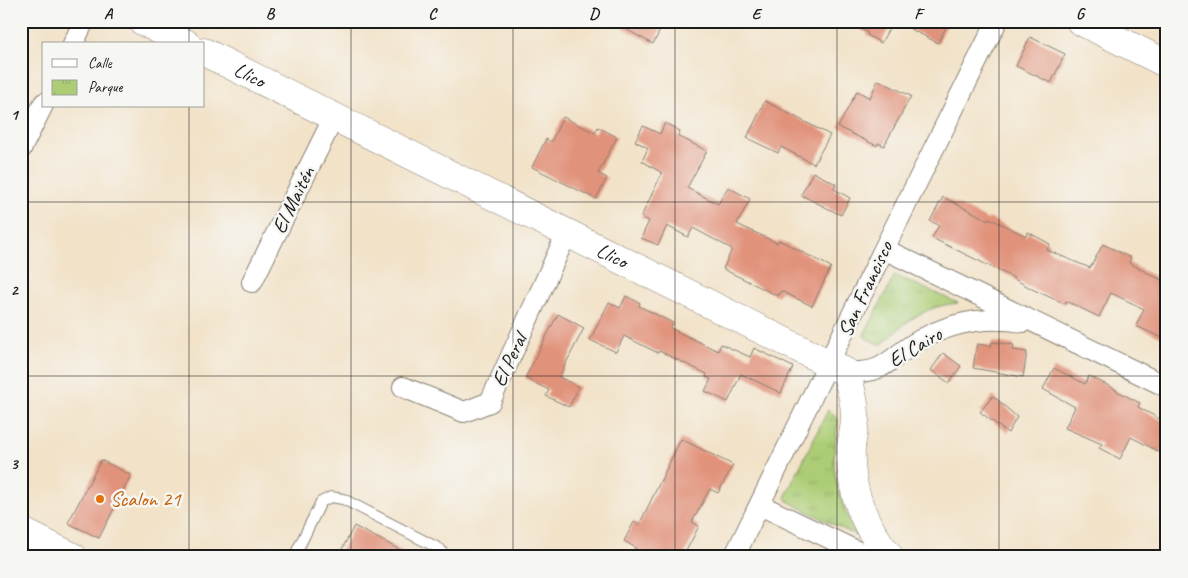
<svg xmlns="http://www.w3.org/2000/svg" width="1188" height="578" font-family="Caveat,sans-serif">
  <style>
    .park { fill: url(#park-tufts); stroke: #647448 }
    .building { fill: #e1927a }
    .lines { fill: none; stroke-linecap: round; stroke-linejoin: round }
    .lane-casing { stroke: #877f72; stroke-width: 12 }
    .street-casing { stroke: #877f72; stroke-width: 22 }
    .secondary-casing { stroke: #877f72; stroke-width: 29 }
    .primary-casing { stroke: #877f72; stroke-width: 29 }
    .lane { stroke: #fff; stroke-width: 10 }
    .street { stroke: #fff; stroke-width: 20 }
    .secondary { stroke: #fff; stroke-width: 28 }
    .primary { stroke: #fff; stroke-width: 28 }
    .grid { fill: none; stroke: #1c1c1c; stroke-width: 1; stroke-opacity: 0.55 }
    .food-dot { fill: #e8710a; stroke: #f6f6f2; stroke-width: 2 }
    .labels { text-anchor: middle; stroke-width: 5; stroke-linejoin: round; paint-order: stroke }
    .street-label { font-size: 21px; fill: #1c1c1c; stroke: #f6f6f2 }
    .food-label { font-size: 21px; fill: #c56008; stroke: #f6f6f2; text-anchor: start }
    .neatline { fill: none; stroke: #1c1c1c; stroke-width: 2 }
    .grid-label { font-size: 16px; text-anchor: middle; font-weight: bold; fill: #1c1c1c }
  </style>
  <defs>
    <pattern id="park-tufts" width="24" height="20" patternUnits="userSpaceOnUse" patternTransform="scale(1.25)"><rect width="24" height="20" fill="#accd75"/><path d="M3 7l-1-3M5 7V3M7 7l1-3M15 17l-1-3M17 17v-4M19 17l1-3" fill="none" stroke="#93af65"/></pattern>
  </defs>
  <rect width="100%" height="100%" fill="#f6f6f2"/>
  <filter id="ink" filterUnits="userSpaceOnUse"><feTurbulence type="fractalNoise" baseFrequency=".02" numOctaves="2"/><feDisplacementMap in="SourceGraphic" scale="10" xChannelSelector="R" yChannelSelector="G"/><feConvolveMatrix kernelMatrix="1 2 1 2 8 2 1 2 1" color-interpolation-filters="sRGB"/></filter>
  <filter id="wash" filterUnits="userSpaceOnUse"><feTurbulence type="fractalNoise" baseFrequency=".0096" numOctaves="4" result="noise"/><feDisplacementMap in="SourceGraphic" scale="20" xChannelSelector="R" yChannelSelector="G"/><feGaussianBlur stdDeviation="1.12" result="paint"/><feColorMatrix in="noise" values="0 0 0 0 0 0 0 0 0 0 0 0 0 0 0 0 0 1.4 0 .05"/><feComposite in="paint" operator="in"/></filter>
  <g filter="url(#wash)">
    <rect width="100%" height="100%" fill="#f2e2c8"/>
    <!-- park -->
    <path class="park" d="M895 275 958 303C936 305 917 313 900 328 894 333 889 339 882 344 876 344 868 340 864 336L865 333Z
      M828 410 838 419C837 433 834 447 834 462 835 488 845 513 857 536L789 502 785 497Z"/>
    <g id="blocks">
      <!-- building -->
      <path class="building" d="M611 21H665L653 44Z
        M844 21H893L881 43 867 35 868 33Z
        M895 21H949L938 43Z
        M1030 37 1065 54 1051 83 1016 66Z
        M878 80 911 96 884 146 878 143 877 146 838 127 857 91 870 98Z
        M765 101 830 135 814 164 781 147 778 153 747 138Z
        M563 117 595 133 598 127 617 137 598 173 607 178 596 199 532 167 546 139 551 142Z
        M665 123 680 131 678 136 707 151 687 188 718 204 728 187 750 199 737 224 777 243 779 240 831 267 812 306 781 291 778 296 723 269 732 249 693 228 688 237 667 226 658 245 641 238 649 221 641 217 662 173 642 161 648 148 635 141 643 126 660 134Z
        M813 172 836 184 834 189 850 198 841 215 801 195Z
        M943 197 988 220 989 218 1026 236 1028 232 1050 244 1047 250 1090 268 1103 244 1131 258 1129 263 1167 283V340L1136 326 1144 309 1111 293 1099 317 1066 301 1065 304 1034 290 1014 279V278L932 238 939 225 930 221Z
        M626 296 640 303 639 306 673 323 670 328 718 351 721 344 750 357 754 348 793 367 781 393 741 374 728 402 705 391 711 379 706 377 707 374 659 351 658 353 624 336 616 352 590 340 609 302 620 308Z
        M558 314 584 328 559 377 579 387 569 407 546 396 549 390 525 378Z
        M992 342 1014 345 1013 350 1027 352 1023 377 973 368 977 344 991 346Z
        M943 353 961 366 949 383 931 370Z
        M1054 368 1085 384 1089 376 1115 389V390L1140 403 1138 407 1167 423V456L1131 437 1120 459 1099 448 1102 444 1065 428 1075 407 1043 389Z
        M993 396 1017 417 1008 433 980 412Z
        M681 439 733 465 718 493 710 489 692 522 699 526 683 557H631L636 548 624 541 634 522 639 525Z
        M101 460 131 475 99 538 68 523Z
        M354 526 414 557H338Z"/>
    </g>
  </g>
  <g filter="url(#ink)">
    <use href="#blocks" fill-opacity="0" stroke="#877f72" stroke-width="1"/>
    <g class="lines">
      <defs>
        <path id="lane" d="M294 557 321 502 331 497 343 499 440 549 446 557"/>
        <path id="street" d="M73 44 84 21
          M21 149 44 103
          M884 249 1167 387
          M252 282 334 117
          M846 372C885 374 886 361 915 343 948 323 985 316 1023 322
          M403 387 464 412 490 402 567 233
          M760 505 869 557
          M734 557 884 249 997 21"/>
        <g id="secondary">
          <path d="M142 21 187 44"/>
          <path d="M1080 21 1167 64"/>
          <path id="s1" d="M204 52 846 372C850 386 855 400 855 414 856 425 852 436 851 448 849 489 863 525 890 557"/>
        </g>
        <path id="primary" d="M21 531 73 557"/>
      </defs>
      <!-- lane casing -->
      <use href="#lane" class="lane-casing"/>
      <!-- street casing -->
      <use href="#street" class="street-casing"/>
      <!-- secondary casing -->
      <use href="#secondary" class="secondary-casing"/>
      <!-- primary casing -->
      <use href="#primary" class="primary-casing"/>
      <!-- lane -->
      <use href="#lane" class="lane"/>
      <!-- street -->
      <use href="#street" class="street"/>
      <!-- secondary -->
      <use href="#secondary" class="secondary"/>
      <!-- primary -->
      <use href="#primary" class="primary"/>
    </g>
  </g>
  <!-- grid -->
  <path class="grid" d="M189 21V44M351 21V557M513 21V557M675 21V557M837 21V557M999 21V557M189 106V557M21 202H1167M21 376H1167"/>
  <!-- markers -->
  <circle class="food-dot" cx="100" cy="499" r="5"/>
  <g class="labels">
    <!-- street labels -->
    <g class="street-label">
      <text dy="7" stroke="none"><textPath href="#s1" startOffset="51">Llico</textPath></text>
      <text transform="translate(293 200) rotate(-64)" y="7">El Maitén</text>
      <text dy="7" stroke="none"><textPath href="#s1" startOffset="456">Llico</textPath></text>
      <text transform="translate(865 289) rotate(-65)" y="7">San Francisco</text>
      <text transform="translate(915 347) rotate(-31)" y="7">El Cairo</text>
      <text transform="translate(509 360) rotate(-65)" y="7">El Peral</text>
    </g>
    <!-- food labels -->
    <g class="food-label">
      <text x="110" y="506">Scalon 21</text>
    </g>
  </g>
  <!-- margin -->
  <rect width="1188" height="578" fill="none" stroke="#f6f6f2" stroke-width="55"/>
  <!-- legend -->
  <rect x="42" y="42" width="162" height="65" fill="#f6f6f2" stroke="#9f9f9c"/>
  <rect x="52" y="59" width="25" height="8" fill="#ffffff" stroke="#9f9f9c"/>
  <text x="88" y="68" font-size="15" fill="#1c1c1c">Calle</text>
  <rect x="52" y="80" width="25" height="15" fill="url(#park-tufts)" stroke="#9f9f9c"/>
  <text x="88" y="92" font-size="15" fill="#1c1c1c">Parque</text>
  <rect x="28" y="28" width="1132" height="522" class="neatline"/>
  <g class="grid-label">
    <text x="108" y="19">A</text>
    <text x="270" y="19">B</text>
    <text x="432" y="19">C</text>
    <text x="594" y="19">D</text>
    <text x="756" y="19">E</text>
    <text x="918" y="19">F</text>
    <text x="1080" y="19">G</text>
    <text x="14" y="120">1</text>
    <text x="14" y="295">2</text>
    <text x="14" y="469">3</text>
  </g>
</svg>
